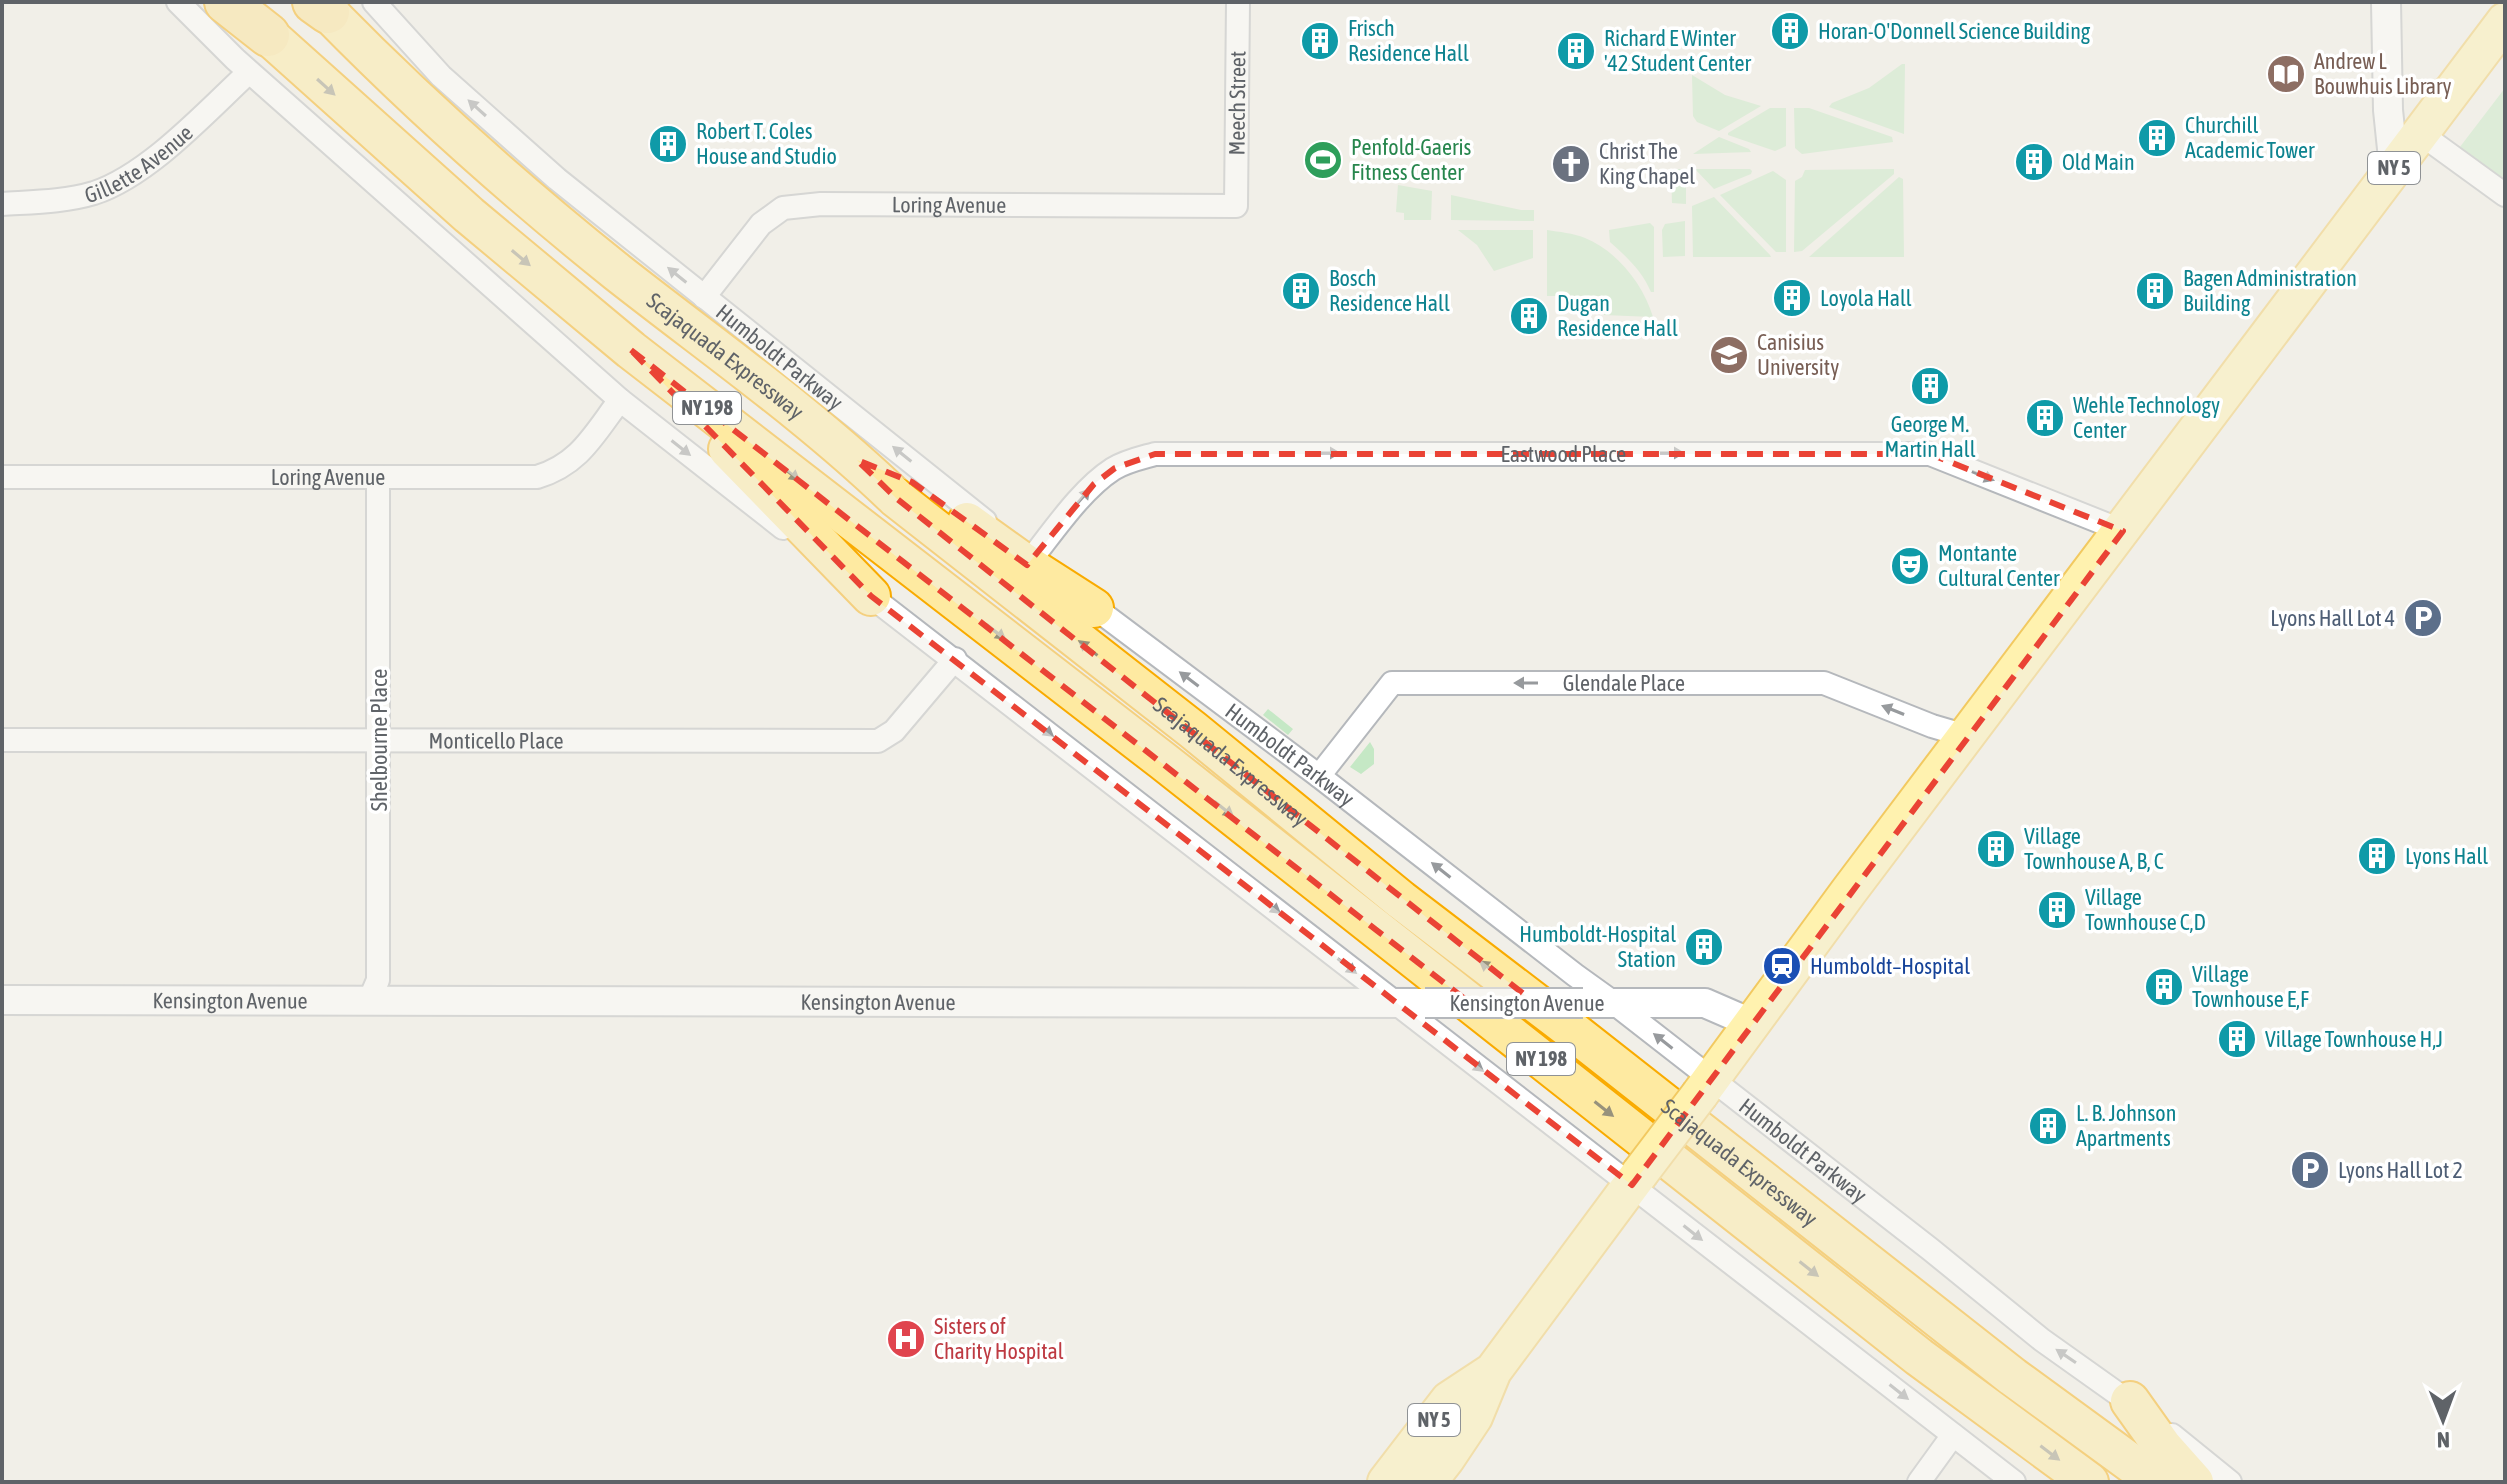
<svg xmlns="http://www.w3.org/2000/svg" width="2507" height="1484" font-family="'Asap Condensed',sans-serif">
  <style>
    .green { fill: #c5e8c5 }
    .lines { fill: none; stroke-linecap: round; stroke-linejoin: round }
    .minor-casing { stroke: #b5b8bc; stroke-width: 26 }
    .tertiary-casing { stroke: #b5b8bc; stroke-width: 32 }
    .primary-casing { stroke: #f2c960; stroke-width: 40 }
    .trunk-casing { stroke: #f9ab00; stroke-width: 42 }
    .motorway-casing { stroke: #f9ab00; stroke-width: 46 }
    .minor { stroke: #fff; stroke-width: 22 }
    .tertiary { stroke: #fff; stroke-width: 28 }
    .primary { stroke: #fff2af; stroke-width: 36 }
    .trunk { stroke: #feeaa1; stroke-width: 38 }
    .motorway { stroke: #fde293; stroke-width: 42 }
    .tertiary-bridge-casing { stroke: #b5b8bc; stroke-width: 32; stroke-linecap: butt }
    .primary-bridge-casing { stroke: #f2c960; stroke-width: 40; stroke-linecap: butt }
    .tertiary-bridge { stroke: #fff; stroke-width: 28 }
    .primary-bridge { stroke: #fff2af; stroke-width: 36 }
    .oneway { fill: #97927c }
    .oneway2 { fill: #979a9d }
    .marked { fill: none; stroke: #ea4335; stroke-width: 6; stroke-dasharray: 16 10; stroke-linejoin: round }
    .labels { text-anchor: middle; stroke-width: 7; stroke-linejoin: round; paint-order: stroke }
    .shield { fill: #fff; stroke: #8f9295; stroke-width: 2 }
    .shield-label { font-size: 20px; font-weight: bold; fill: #5f6368 }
    .culture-label { font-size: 22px; fill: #0d838f; stroke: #fff; text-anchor: start }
    .education-label { font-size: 22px; fill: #785e54; stroke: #fff; text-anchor: start }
    .street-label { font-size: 22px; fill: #5f6368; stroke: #fff }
    .leisure-label { font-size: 22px; fill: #27864d; stroke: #fff; text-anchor: start }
    .worship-label { font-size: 22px; fill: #5b616d; stroke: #fff; text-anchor: start }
    .service-label { font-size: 22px; fill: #4e5e75; stroke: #fff; text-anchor: end }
    .transit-label { font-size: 22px; fill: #164399; stroke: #fff; text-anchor: start }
    .health-label { font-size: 22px; fill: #be3a42; stroke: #fff; text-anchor: start }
  </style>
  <rect width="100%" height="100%" fill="#f1efe8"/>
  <!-- green -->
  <path class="green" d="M1902 64H1905L1904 134 1829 107 1832 103 1869 88Z
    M1692 75 1725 95 1761 106 1719 131 1697 122 1693 116Z
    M2505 88V205L2450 160Z
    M1770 108H1786V146L1775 151 1728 135V133Z
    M1794 108H1809L1892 137 1893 142 1802 154 1795 148Z
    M1719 137 1749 149 1751 152 1693 154Z
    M1671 169H1686V204L1672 203Z
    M1695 169H1750L1752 171 1751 174 1714 189Z
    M1894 169V174L1802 251 1794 252 1795 181 1802 177 1805 170Z
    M1773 171 1786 180V252H1776L1720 195Z
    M1899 177 1903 179 1904 257H1809Z
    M1398 185 1432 191 1431 220H1404V213L1396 212Z
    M1451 195 1521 210H1534V221L1451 220Z
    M1714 197 1770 255 1771 257H1693L1692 206Z
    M1685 221V256L1663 257 1662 230 1665 224Z
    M1650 223 1654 227V292H1651C1642 271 1627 257 1610 242L1609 230Z
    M1458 230H1533V258L1494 271 1477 245Z
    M1547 230C1559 232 1573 233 1585 238 1617 251 1643 284 1653 317L1604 315 1603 296H1547Z
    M1268 709 1293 729 1288 735 1263 715Z
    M1370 742 1374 749V764L1361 774 1350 767Z"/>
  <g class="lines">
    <defs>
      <g id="minor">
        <path d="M178 2 235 59 620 400 783 528"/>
        <path id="s1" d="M374 2 441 76 557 179 985 521"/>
        <path d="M2421 134 2505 195"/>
        <path id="s2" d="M2 204C33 202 64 202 94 193 149 175 207 111 249 72"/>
        <path id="s3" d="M704 297 761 224 783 208 821 204 1236 206 1238 2"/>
        <path id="s4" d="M2 477H537C580 464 594 434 620 400"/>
        <path id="s5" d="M1032 558C1055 529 1082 489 1113 469 1126 461 1141 458 1155 454H1930L2123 531"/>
        <path d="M864 591 2014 1482"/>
        <path id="s6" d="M1087 602 1319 776 1575 975 1614 1003 1930 1249 2042 1340 2139 1409"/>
        <path id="s7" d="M2 740 878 741 894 731 955 659"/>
        <path id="s8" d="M1319 776 1392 683H1824L1932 726 1966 736"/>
        <path d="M369 1001 378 980V477"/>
        <path d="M2172 1435 2230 1482"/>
        <path d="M1919 1482 1953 1435"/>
      </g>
      <g id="tertiary">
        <path d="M2386 2 2388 110 2394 168"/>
        <path id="s9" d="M2 1000 1425 1003"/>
        <path d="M1583 1003H1705L1751 1023"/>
      </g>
      <path id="primary" d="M1700 1094 1849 891 2505 21
        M1386 1482 1449 1400 1493 1371
        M1428 1482 1446 1459 1474 1417 1493 1371 1640 1173"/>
      <g id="trunk">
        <path id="s10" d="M328 12C419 105 516 191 617 272 711 346 810 415 896 498L1193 730 1401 900 1575 1033 2013 1377 2157 1482"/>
        <path d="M268 35 469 215 631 350 1163 761 1919 1357 2089 1482"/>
        <path d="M728 449 871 596"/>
        <path d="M967 522 1027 565 1094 608"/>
        <path d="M2130 1401 2162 1446 2194 1482"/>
      </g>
      <path id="motorway" d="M226 2 268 35
        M314 2 328 12"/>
    </defs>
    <!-- minor casing -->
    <use href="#minor" class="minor-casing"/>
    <!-- tertiary casing -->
    <use href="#tertiary" class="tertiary-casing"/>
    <!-- primary casing -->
    <use href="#primary" class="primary-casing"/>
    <!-- trunk casing -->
    <use href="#trunk" class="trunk-casing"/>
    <!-- motorway casing -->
    <use href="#motorway" class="motorway-casing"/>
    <!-- minor -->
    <use href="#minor" class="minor"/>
    <!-- tertiary -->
    <use href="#tertiary" class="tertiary"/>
    <!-- primary -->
    <use href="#primary" class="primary"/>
    <!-- trunk -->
    <use href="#trunk" class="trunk"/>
    <!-- motorway -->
    <use href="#motorway" class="motorway"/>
    <defs>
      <path id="tertiary-bridge" d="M1425 1003H1583"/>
      <path id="primary-bridge" d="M1640 1173 1700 1094"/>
    </defs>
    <!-- tertiary-bridge casing -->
    <use href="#tertiary-bridge" class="tertiary-bridge-casing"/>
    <!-- primary-bridge casing -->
    <use href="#primary-bridge" class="primary-bridge-casing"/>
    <!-- tertiary-bridge -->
    <use href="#tertiary-bridge" class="tertiary-bridge"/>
    <!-- primary-bridge -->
    <use href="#primary-bridge" class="primary-bridge"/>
  </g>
  <!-- one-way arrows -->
  <defs><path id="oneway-solid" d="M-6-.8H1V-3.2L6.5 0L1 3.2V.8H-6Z" transform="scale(2)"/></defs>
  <g class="oneway">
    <use href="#oneway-solid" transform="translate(326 87) rotate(42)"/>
    <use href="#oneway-solid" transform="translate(521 258) rotate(40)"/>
    <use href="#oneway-solid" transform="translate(790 473) rotate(38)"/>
    <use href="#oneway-solid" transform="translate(996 632) rotate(38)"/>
    <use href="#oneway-solid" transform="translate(1088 648) rotate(-142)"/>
    <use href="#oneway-solid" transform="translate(1224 809) rotate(38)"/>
    <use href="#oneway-solid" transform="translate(1489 968) rotate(-143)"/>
    <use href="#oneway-solid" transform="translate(1604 1109) rotate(38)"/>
    <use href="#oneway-solid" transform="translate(1809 1269) rotate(38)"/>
    <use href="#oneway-solid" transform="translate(2050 1453) rotate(37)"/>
  </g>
  <g class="oneway2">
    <use href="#oneway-solid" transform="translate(477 108) rotate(-138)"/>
    <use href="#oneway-solid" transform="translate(677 275) rotate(-141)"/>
    <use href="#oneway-solid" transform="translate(681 448) rotate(38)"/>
    <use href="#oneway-solid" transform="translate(1328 453)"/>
    <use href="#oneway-solid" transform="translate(1672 453)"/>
    <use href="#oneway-solid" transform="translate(902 454) rotate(-141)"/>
    <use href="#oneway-solid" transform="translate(1983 476) rotate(22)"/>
    <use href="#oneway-solid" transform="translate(1082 498) rotate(-49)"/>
    <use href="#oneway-solid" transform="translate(1189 679) rotate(-143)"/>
    <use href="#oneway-solid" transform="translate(1526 683) rotate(-180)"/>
    <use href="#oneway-solid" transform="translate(1893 710) rotate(-158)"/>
    <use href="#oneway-solid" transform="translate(1044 729) rotate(38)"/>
    <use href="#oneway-solid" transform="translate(1441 870) rotate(-142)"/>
    <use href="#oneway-solid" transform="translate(1271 906) rotate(38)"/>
    <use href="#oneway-solid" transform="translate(1347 966) rotate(38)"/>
    <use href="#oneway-solid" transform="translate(1663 1041) rotate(-142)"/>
    <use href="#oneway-solid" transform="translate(1474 1064) rotate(38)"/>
    <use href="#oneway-solid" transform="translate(1693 1233) rotate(38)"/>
    <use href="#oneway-solid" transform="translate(2066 1356) rotate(-146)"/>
    <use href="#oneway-solid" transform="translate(1899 1392) rotate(38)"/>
  </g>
  <!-- marked area -->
  <path d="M0 0H2507V1484H0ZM631 350 1470 1003H1535L896 498 857 460 912 482 1027 565 1094 484 1115 468 1155 454H1930L2123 531 1632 1185 871 596Z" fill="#f1efe8" fill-opacity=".55" fill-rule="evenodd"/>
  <path class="marked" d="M631 350 1470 1003H1535L896 498 857 460 912 482 1027 565 1094 484 1115 468 1155 454H1930L2123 531 1632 1185 871 596Z"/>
  <!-- icons -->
  <defs>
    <symbol id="building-disc" viewBox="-11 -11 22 22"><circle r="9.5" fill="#0f9aa8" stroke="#fff"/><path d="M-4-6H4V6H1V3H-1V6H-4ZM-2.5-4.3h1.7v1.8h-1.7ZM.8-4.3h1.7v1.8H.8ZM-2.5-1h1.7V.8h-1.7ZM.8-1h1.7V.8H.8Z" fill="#fff"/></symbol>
    <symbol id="library-disc" viewBox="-11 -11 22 22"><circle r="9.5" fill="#8d6e63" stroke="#fff"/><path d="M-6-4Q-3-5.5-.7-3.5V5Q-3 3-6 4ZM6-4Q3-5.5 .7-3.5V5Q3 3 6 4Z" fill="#fff"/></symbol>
    <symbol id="stadium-disc" viewBox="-11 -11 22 22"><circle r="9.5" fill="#2e9e5b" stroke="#fff"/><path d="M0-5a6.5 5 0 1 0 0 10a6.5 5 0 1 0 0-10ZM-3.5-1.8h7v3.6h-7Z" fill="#fff"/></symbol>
    <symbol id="church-disc" viewBox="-11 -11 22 22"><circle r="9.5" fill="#6b7280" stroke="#fff"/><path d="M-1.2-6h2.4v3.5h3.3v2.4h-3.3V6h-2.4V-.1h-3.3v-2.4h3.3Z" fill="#fff"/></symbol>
    <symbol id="university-disc" viewBox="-11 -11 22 22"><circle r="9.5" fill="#8d6e63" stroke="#fff"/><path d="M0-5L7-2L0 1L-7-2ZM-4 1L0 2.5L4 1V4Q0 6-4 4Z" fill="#fff"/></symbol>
    <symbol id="theatre-disc" viewBox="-11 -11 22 22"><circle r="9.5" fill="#0f9aa8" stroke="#fff"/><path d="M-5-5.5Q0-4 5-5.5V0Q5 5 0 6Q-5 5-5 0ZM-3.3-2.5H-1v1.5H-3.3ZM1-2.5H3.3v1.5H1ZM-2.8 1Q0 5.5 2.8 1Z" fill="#fff"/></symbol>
    <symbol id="parking-disc" viewBox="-11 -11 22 22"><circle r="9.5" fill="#5c6f8a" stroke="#fff"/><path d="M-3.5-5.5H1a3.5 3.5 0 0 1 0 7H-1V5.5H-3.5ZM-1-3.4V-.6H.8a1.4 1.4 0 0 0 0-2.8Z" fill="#fff"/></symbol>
    <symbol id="station-disc" viewBox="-11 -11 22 22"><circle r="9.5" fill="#1a4fb4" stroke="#fff"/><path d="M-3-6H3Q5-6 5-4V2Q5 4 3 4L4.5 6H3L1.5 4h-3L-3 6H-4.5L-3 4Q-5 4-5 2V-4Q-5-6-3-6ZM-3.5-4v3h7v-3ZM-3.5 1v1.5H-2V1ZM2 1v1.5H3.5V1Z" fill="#fff"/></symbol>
    <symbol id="hospital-disc" viewBox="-11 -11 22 22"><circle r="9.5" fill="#e0444e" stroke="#fff"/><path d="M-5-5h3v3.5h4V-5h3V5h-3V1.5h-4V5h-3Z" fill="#fff"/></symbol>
  </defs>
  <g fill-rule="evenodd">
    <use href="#building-disc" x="1768" y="9" width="44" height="44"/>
    <use href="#building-disc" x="1298" y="19" width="44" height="44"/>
    <use href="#building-disc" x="1554" y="29" width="44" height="44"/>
    <use href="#library-disc" x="2264" y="52" width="44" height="44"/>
    <use href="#building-disc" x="2135" y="116" width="44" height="44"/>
    <use href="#building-disc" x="646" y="122" width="44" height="44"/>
    <use href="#stadium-disc" x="1301" y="138" width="44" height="44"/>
    <use href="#building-disc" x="2012" y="140" width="44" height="44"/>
    <use href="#church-disc" x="1549" y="142" width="44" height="44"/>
    <use href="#building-disc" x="1279" y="269" width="44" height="44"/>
    <use href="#building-disc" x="2133" y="269" width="44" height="44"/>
    <use href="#building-disc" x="1770" y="276" width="44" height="44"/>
    <use href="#building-disc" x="1507" y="294" width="44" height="44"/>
    <use href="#university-disc" x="1707" y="333" width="44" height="44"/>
    <use href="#building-disc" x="1908" y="364" width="44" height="44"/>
    <use href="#building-disc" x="2023" y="396" width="44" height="44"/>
    <use href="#theatre-disc" x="1888" y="544" width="44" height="44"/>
    <use href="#parking-disc" x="2401" y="596" width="44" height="44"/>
    <use href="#building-disc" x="1974" y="827" width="44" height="44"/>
    <use href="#building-disc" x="2355" y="834" width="44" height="44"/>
    <use href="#building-disc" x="2035" y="888" width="44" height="44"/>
    <use href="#building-disc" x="1682" y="925" width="44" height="44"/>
    <use href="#station-disc" x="1760" y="944" width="44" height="44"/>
    <use href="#building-disc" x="2142" y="965" width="44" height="44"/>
    <use href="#building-disc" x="2215" y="1017" width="44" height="44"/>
    <use href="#building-disc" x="2026" y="1104" width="44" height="44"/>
    <use href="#parking-disc" x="2288" y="1148" width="44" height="44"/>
    <use href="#hospital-disc" x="884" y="1317" width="44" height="44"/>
  </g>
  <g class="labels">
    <!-- shield labels -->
    <g class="shield">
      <rect x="2368" y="152" width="52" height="32" rx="6"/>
      <rect x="673" y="392" width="68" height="32" rx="6"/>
      <rect x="1507" y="1043" width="68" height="32" rx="6"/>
      <rect x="1408" y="1404" width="52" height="32" rx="6"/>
    </g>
    <g class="shield-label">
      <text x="2394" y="175">NY 5</text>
      <text x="707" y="415">NY 198</text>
      <text x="1541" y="1066">NY 198</text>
      <text x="1434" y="1427">NY 5</text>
    </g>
    <!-- culture labels -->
    <g class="culture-label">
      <text x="1348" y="36">Frisch<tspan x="1348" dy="25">Residence Hall</tspan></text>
      <text x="1818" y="39">Horan-O'Donnell Science Building</text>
      <text x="1604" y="46">Richard E Winter<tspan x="1604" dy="25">'42 Student Center</tspan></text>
      <text x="2185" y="133">Churchill<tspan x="2185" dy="25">Academic Tower</tspan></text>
      <text x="696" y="139">Robert T. Coles<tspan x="696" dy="25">House and Studio</tspan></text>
      <text x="2062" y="170">Old Main</text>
      <text x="1329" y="286">Bosch<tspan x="1329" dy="25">Residence Hall</tspan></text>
      <text x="2183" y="286">Bagen Administration<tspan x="2183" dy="25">Building</tspan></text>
      <text x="1820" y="306">Loyola Hall</text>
      <text x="1557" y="311">Dugan<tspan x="1557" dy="25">Residence Hall</tspan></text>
      <text x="2073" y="413">Wehle Technology<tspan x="2073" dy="25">Center</tspan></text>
      <text x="1930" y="432" text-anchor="middle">George M.<tspan x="1930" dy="25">Martin Hall</tspan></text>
      <text x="1938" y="561">Montante<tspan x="1938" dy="25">Cultural Center</tspan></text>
      <text x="2024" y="844">Village<tspan x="2024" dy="25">Townhouse A, B, C</tspan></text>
      <text x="2405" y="864">Lyons Hall</text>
      <text x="2085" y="905">Village<tspan x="2085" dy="25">Townhouse C,D</tspan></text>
      <text x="1676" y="942" text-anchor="end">Humboldt-Hospital<tspan x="1676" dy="25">Station</tspan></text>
      <text x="2192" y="982">Village<tspan x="2192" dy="25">Townhouse E,F</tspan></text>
      <text x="2265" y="1047">Village Townhouse H,J</text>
      <text x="2076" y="1121">L. B. Johnson<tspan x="2076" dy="25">Apartments</tspan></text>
    </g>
    <!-- education labels -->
    <g class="education-label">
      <text x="2314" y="69">Andrew L<tspan x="2314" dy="25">Bouwhuis Library</tspan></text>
      <text x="1757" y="350">Canisius<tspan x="1757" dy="25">University</tspan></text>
    </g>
    <!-- street labels -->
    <g class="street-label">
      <text dy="8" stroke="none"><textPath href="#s3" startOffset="676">Meech Street</textPath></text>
      <text dy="8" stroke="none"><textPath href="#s2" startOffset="146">Gillette Avenue</textPath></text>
      <text dy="8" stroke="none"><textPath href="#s3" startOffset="286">Loring Avenue</textPath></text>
      <text dy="8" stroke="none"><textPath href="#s10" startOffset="526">Scajaquada Expressway</textPath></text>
      <text dy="8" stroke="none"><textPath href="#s1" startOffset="540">Humboldt Parkway</textPath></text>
      <text dy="8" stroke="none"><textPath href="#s5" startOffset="574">Eastwood Place</textPath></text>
      <text dy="8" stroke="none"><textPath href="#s4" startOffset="326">Loring Avenue</textPath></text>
      <text dy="8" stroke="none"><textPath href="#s8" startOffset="350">Glendale Place</textPath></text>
      <text transform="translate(379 740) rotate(-90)" y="8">Shelbourne Place</text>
      <text dy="8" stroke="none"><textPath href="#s7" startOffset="494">Monticello Place</textPath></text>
      <text dy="8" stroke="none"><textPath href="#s6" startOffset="254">Humboldt Parkway</textPath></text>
      <text dy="8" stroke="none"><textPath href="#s10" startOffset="1174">Scajaquada Expressway</textPath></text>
      <text dy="8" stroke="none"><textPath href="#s9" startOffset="228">Kensington Avenue</textPath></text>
      <text dy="8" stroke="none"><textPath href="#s9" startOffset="876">Kensington Avenue</textPath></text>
      <text x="1527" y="1011">Kensington Avenue</text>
      <text dy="8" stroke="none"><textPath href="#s6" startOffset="902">Humboldt Parkway</textPath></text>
      <text dy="8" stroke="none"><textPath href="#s10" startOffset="1822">Scajaquada Expressway</textPath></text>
    </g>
    <!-- leisure labels -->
    <g class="leisure-label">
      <text x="1351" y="155">Penfold-Gaeris<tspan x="1351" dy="25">Fitness Center</tspan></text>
    </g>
    <!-- worship labels -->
    <g class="worship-label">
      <text x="1599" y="159">Christ The<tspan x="1599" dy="25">King Chapel</tspan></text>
    </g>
    <!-- service labels -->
    <g class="service-label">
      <text x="2395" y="626">Lyons Hall Lot 4</text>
      <text x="2338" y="1178" text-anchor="start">Lyons Hall Lot 2</text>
    </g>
    <!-- transit labels -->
    <g class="transit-label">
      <text x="1810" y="974">Humboldt–Hospital</text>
    </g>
    <!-- health labels -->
    <g class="health-label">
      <text x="934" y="1334">Sisters of<tspan x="934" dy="25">Charity Hospital</tspan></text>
    </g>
  </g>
  <!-- border -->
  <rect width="2507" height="1484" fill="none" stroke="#5f6368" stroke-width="8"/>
  <!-- north arrow -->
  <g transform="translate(2443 1420) rotate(179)" stroke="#ffffff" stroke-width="6" paint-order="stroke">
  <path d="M0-6L14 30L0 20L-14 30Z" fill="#5f6368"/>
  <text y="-12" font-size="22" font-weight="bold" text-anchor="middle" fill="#5f6368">N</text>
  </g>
</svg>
